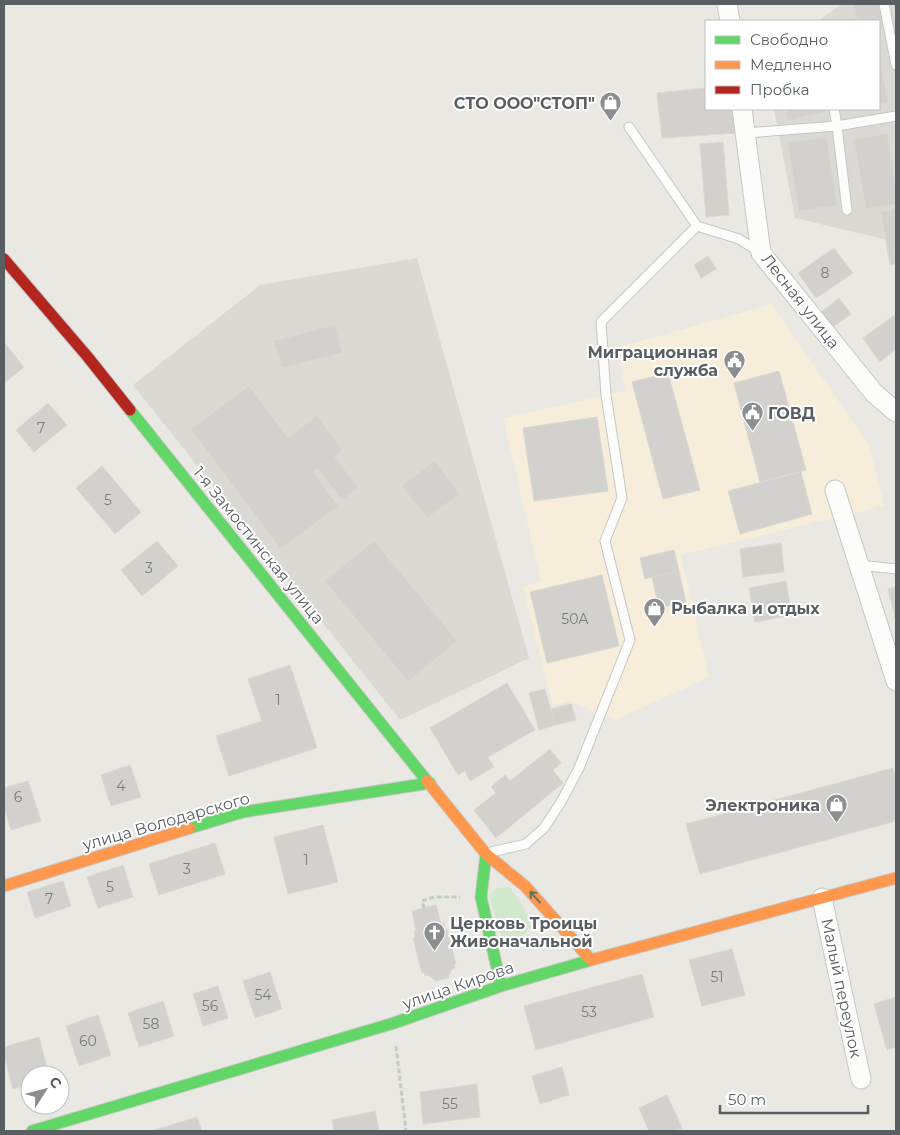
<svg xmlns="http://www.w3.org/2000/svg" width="900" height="1135" font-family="Montserrat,sans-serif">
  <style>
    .commercial { fill: #f6edda }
    .industrial { fill: #dbd9d4 }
    .green { fill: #d2e8cc }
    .building { fill: #d3d1ce; stroke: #dad7d2 }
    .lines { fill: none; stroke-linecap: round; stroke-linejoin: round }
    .lane-casing { stroke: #c6c6c6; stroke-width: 11 }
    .street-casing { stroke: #c6c6c6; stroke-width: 21 }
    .fast-casing { stroke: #c7c7c7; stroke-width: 13 }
    .slow-casing { stroke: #c7c7c7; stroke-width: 13 }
    .jam-casing { stroke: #c7c7c7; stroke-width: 13 }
    .path { stroke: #c4ccc7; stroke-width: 3; stroke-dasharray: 5 2.5; stroke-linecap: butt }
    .lane { stroke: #fcfcfb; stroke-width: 9 }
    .street { stroke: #fcfcfb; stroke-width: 19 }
    .fast { stroke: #63d668; stroke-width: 11 }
    .slow { stroke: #ff974d; stroke-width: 11 }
    .jam { stroke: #b3261e; stroke-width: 11 }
    .oneway { stroke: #5b7663 }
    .labels { text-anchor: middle; stroke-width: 4; stroke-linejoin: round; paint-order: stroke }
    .number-label { font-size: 14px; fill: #797c7e }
    .poi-label { font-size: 16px; font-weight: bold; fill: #595e62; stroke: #fff; text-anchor: end }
    .street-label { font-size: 16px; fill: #595e62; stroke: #fff }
  </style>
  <rect width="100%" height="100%" fill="#eae8e3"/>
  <!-- commercial -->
  <path class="commercial" d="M772 304 870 447 884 505 843 517 821 521 681 555 709 677 616 720 569 701 553 706 523 586 541 582 503 418 626 391 616 348Z"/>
  <!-- industrial -->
  <path class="industrial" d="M842 4H896V242L795 218 774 109H879V21H818Z
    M417 258 529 658 400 720 133 385 260 285Z"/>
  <!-- green -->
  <path class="green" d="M510 887 524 908 531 926C522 938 518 944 503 942L489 896 496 888Z"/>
  <!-- building -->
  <path class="building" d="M854 4H878L882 19 874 21H845L857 19Z
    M879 58 888 102 879 104Z
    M706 88V109H734L736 133 662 138 657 93Z
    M786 109H823L824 112 788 120Z
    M887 134 896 187V204L866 209 854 139Z
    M826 137 837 205 799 211 788 143Z
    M723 142 729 215 706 217 700 144Z
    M896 209V264L890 265 881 212Z
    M834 248 853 273 816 298 798 273Z
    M708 256 716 269 701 278 694 265Z
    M839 298 851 314 832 328 820 313Z
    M896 314V349L880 362 863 338Z
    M335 325 342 353 282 368 274 341Z
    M4 342 24 367 4 383Z
    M779 371 806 470 760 482 734 383Z
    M668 373 700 490 663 499 632 382Z
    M249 386 288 438 317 416 342 450 334 456 358 488 342 500 318 468 313 472 338 506 281 549 191 429Z
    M48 403 67 425 34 452 16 430Z
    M597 417 608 491 534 501 523 428Z
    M435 461 459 494 427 518 402 486Z
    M102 466 141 512 115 534 76 488Z
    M801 472 812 514 740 534 728 491Z
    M157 541 178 566 142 596 121 570Z
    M374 541 457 641 408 681 325 581Z
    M781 543 784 572 743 577 740 549Z
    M674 550 679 571 645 579 640 558Z
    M679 571 686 602 659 608 652 577Z
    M602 575 619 646 547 663 530 592Z
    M786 581 792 615 755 622 749 588Z
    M896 587V621L888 589Z
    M290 665 317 748 229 776 216 736 262 721 248 679Z
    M507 683 535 730 488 757 494 767 470 781 465 771 458 775 430 728Z
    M545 689 555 725 539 730 529 693Z
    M571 704 576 720 555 725 551 709Z
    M550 749 561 763 553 770 563 783 496 838 474 810 496 793 491 787 505 775 510 781Z
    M130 765 141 797 111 806 101 775Z
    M893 768 896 779V821L700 874 686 824Z
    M28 781 41 821 11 830 4 807V788Z
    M323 825 338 882 288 894 274 837Z
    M215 843 225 874 159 895 149 864Z
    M123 865 133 897 98 908 87 877Z
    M63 881 71 906 35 918 27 892Z
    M436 905 441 924 444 923 445 930 447 929 456 964H454L455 968 452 969 448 978 436 981 428 975 425 976 424 972 422 973 413 938 415 937 414 931H416L412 911Z
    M732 949 745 995 702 1006 689 960Z
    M270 972 282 1009 255 1018 243 981Z
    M642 974 654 1017 536 1050 524 1006Z
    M218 986 228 1018 203 1026 193 994Z
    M896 997V1047L887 1050 874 1004Z
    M163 1001 174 1036 139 1047 128 1013Z
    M98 1015 111 1055 79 1066 66 1026Z
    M39 1037 49 1075H30V1084L13 1089 4 1055V1047Z
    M562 1067 569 1095 540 1104 532 1076Z
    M477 1084 480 1117 423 1124 420 1092Z
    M667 1095 682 1128 674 1131H649L639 1108Z
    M375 1111 379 1131H334L332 1120Z
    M197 1117 202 1131H152Z"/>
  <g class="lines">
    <defs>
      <path id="lane" d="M884 4 896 65
        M834 109 837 126 847 210
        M629 127 697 226 739 239 761 253
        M746 133 837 126 896 116
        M859 565 896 569
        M491 852 526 844 544 828 561 802 579 768 630 640 605 541 622 498 606 395 601 322 697 226"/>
      <path id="street" d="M727 4 730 21
        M742 109 761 253 874 393 896 412
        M835 490 896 681
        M822 898 861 1079"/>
      <path id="fast" d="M130 410 427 781
        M190 828 243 812 430 783
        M486 854 481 897 501 986
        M32 1131 394 1023 501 986 591 960"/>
      <path id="slow" d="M427 781 486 854 525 886 591 960
        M4 886 190 828
        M591 960 896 878"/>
      <path id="jam" d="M4 259 87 356 130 410"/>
    </defs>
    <!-- lane casing -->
    <use href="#lane" class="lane-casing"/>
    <!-- street casing -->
    <use href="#street" class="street-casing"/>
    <!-- fast casing -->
    <use href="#fast" class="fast-casing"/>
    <!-- slow casing -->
    <use href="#slow" class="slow-casing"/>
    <!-- jam casing -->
    <use href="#jam" class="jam-casing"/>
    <!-- path -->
    <path class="path" d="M424 908 422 901 434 897H460
      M396 1046 406 1131"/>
    <!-- lane -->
    <use href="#lane" class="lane"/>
    <!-- street -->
    <use href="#street" class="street"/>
    <!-- fast -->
    <use href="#fast" class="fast"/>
    <!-- slow -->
    <use href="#slow" class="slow"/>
    <!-- jam -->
    <use href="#jam" class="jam"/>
  </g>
  <!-- one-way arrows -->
  <defs><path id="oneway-shaft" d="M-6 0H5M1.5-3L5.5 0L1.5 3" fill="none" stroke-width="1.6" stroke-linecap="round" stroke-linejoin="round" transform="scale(1.25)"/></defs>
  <use class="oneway" href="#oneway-shaft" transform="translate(535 897) rotate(-132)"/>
  <!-- icons -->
  <defs>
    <symbol id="shop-pin" viewBox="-11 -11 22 30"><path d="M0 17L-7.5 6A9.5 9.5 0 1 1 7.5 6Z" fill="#8c8e8f" stroke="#fff"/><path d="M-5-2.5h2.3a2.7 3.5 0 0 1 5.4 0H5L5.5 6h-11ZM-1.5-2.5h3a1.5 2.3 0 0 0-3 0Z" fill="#fff"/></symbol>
    <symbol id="civic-pin" viewBox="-11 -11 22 30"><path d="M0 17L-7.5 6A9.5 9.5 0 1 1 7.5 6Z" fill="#8c8e8f" stroke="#fff"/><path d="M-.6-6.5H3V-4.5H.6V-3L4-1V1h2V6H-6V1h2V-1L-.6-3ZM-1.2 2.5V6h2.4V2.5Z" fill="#fff"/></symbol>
    <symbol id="church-pin" viewBox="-11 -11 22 30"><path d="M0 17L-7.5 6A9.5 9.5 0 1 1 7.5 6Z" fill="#8c8e8f" stroke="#fff"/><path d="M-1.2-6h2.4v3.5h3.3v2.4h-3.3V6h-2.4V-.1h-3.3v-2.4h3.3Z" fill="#fff"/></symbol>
  </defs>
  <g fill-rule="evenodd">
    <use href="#shop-pin" x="598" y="90" width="25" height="34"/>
    <use href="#civic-pin" x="722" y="348" width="25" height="34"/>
    <use href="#civic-pin" x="740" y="400" width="25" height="34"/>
    <use href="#shop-pin" x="642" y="596" width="25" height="34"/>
    <use href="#shop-pin" x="824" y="792" width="25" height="34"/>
    <use href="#church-pin" x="422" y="920" width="25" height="34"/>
  </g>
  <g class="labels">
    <!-- number labels -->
    <g class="number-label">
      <text x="825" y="278">8</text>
      <text x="41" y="433">7</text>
      <text x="108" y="505">5</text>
      <text x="149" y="573">3</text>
      <text x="575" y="624">50А</text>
      <text x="278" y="705">1</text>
      <text x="121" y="791">4</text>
      <text x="18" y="802">6</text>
      <text x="306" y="865">1</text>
      <text x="187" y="874">3</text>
      <text x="110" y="892">5</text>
      <text x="49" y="904">7</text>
      <text x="717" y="982">51</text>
      <text x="263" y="1000">54</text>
      <text x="210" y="1011">56</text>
      <text x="589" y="1017">53</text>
      <text x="151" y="1029">58</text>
      <text x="88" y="1046">60</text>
      <text x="450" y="1109">55</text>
    </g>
    <!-- poi labels -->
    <g class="poi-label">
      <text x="595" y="109">СТО ООО"СТОП"</text>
      <text x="718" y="358">Миграционная<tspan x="718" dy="18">служба</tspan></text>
      <text x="768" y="419" text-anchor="start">ГОВД</text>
      <text x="671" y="614" text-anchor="start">Рыбалка и отдых</text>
      <text x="820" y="811">Электроника</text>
      <text x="450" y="929" text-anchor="start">Церковь Троицы<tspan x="450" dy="18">Живоначальной</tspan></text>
    </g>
    <!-- street labels -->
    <g class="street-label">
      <text transform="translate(801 301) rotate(52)" y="6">Лесная улица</text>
      <text transform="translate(259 545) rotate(51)" y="6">1-я Замостинская улица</text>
      <text transform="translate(166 821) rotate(-16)" y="6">улица Володарского</text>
      <text transform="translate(458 985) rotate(-19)" y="6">улица Кирова</text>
      <text transform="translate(842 988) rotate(78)" y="6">Малый переулок</text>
    </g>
  </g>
  <!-- border -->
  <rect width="900" height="1135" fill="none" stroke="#595e62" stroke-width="10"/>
  <!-- legend -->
  <rect x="705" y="20" width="175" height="90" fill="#ffffff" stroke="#bdbfc0"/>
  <rect x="715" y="36" width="25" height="8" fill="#63d668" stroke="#bdbfc0"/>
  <text x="750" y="45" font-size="15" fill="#595e62">Свободно</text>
  <rect x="715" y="61" width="25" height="8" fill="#ff974d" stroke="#bdbfc0"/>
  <text x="750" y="70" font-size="15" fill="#595e62">Медленно</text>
  <rect x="715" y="86" width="25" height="8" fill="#b3261e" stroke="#bdbfc0"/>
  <text x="750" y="95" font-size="15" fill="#595e62">Пробка</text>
  <!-- north arrow -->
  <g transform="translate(45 1090) rotate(54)"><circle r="24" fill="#ffffff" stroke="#bdbfc0"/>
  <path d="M0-4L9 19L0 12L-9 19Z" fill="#8c8e8f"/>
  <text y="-8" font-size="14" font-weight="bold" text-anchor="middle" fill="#595e62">С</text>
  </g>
  <!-- scale -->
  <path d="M720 1105v8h148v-8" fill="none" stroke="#595e62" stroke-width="2.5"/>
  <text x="728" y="1105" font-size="15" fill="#595e62" stroke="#ffffff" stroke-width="4" paint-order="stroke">50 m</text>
</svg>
